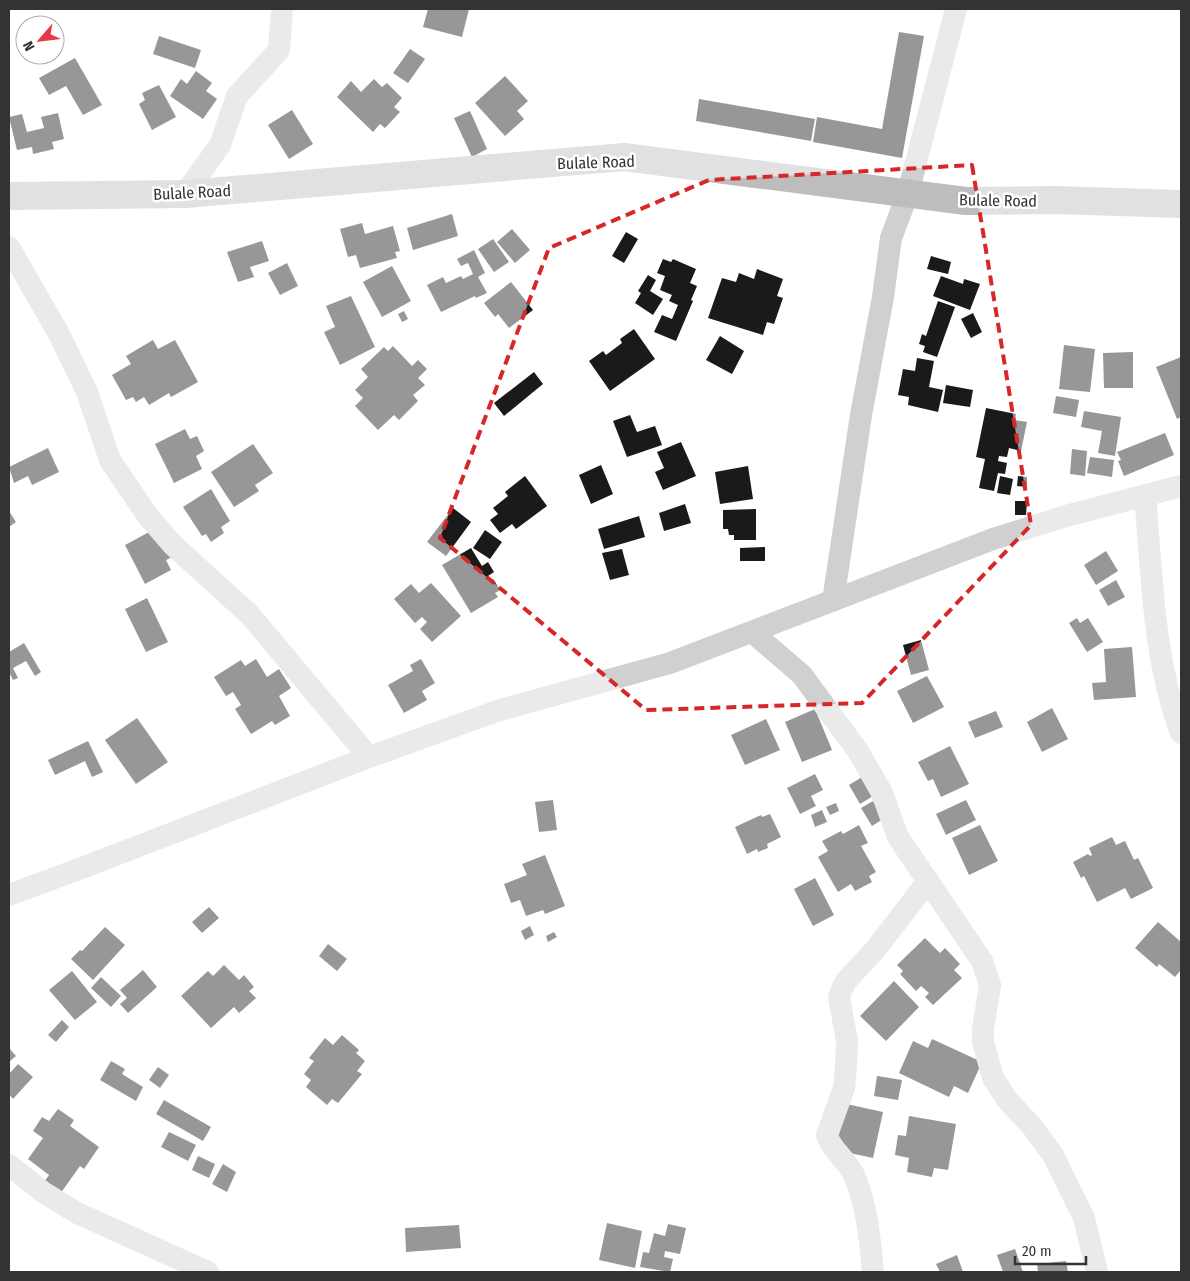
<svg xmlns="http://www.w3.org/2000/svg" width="1190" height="1281" font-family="'Fira Sans Condensed',sans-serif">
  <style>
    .building { fill: #1a1a1a }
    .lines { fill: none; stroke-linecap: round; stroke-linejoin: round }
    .street { stroke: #d0d0d0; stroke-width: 22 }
    .secondary { stroke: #bdbdbd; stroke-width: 28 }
    .marked { fill: none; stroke: #d62828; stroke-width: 4; stroke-dasharray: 10 6; stroke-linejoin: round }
    .labels { text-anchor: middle; stroke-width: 5; stroke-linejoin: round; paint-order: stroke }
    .street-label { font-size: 16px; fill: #333; stroke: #fff }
  </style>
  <rect width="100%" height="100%" fill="#fff"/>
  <!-- building -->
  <path class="building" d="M428 9H469L462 37 423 27Z
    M899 32 924 36 902 158 813 142 817 117 882 129Z
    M159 36 201 50 195 68 153 54Z
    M410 49 425 59 408 83 393 73Z
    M75 58 102 105 83 115 66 86 49 95 39 78Z
    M196 71 212 83 206 91 217 99 203 119 170 96 181 79 187 84Z
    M505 76 528 101 517 111 524 119 505 136 475 103Z
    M374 79 382 87 387 83 402 98 394 107 400 112 385 128 380 124 373 132 337 97 351 81 361 92Z
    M159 85 176 117 152 130 139 104 145 100 142 93Z
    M699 99 815 119 811 141 696 121Z
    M292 110 313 144 289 159 268 125Z
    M470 111 487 149 472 157 454 118Z
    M58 113 64 139 52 142 54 149 33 154 32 147 17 150 9 117 22 114 27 132 44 128 41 117Z
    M452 214 458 236 413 250 407 228Z
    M362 223 365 234 393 226 400 251 395 252 397 258 360 268 356 255 348 257 340 229Z
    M512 229 530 250 515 263 497 242Z
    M626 232 638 239 624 263 612 256Z
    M493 239 509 262 494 272 478 249Z
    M262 241 269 261 250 267 254 277 238 282 227 252Z
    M474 250 485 273 478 277 487 293 476 298 475 296 441 312 427 285 443 277 446 283 461 276 463 279 473 274 468 263 461 266 457 259Z
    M931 256 951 262 948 274 927 269Z
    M663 259 671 262 673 259 696 269 690 283 697 286 691 300 693 301 676 341 654 332 662 315 672 319 678 305 669 301 672 295 660 290 665 276 657 273Z
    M287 263 298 286 280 295 268 273Z
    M392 266 411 301 382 317 363 282Z
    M757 269 783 279 777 296 783 298 774 324 767 322 763 335 708 318 722 278 736 282 739 273 754 279Z
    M648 275 656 280 650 291 663 299 653 315 635 303 641 293 638 291Z
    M941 276 963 284 964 279 980 284 970 310 933 296Z
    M511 282 533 310 509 328 498 314 495 317 484 303Z
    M351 296 375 347 340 365 324 332 335 327 326 306Z
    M938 301 955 307 937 357 923 352 925 346 919 344 922 334 926 336Z
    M404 311 408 319 402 322 398 314Z
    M973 313 982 332 971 338 961 319Z
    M634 329 655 359 610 391 589 361 603 351 606 355 622 343 620 339Z
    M720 336 744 351 732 374 706 360Z
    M153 340 158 349 175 340 198 382 171 397 169 393 149 405 144 397 136 402 133 397 126 400 112 375 131 364 126 356Z
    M1064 345 1095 349 1090 392 1059 389Z
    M393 346 412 366 418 360 427 369 418 378 425 385 413 395 418 401 399 420 394 415 378 430 355 406 363 398 355 390 368 377 361 369 384 347 388 351Z
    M1133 352V388H1104L1103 353Z
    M1181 357V417L1177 419 1156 367Z
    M917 358 934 361 929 387 943 390 938 412 908 405 909 397 898 395 903 369 915 371Z
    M534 372 543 384 504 416 494 403Z
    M946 385 973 390 970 407 943 403Z
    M1056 396 1079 400 1076 417 1053 413Z
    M986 408 1016 414 1015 420 1027 422 1021 451 1009 448 1007 457 999 456 998 461 1007 463 1005 474 998 473 994 491 979 488 985 459 976 457Z
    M1084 411 1121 417 1115 456 1098 453 1102 431 1081 427Z
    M630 415 637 432 655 426 662 445 627 457 613 421Z
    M185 429 190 439 197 436 204 451 196 456 202 469 174 483 155 444Z
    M1165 433 1174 455 1124 476 1118 461 1121 460 1117 452Z
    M681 442 696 476 663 490 655 472 664 468 657 452Z
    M253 444 273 473 255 485 259 491 234 507 211 472Z
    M48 448 59 472 32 485 28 476 14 483 9 467Z
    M1072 449 1087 451 1085 476 1070 474Z
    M1090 457 1114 460 1112 477 1087 473Z
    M601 465 613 494 591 504 579 475Z
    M748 466 753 499 720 504 715 472Z
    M525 476 547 506 516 529 512 524 500 533 490 520 498 514 493 508 508 496 505 492Z
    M1000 476 1013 479 1010 495 997 493Z
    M1018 476 1027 477V487L1017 486Z
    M211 489 230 521 221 527 224 533 211 542 206 534 202 536 183 507Z
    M1015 501H1027L1026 515H1015Z
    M685 504 691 523 664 531 659 513Z
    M453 508 471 522 446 556 427 542Z
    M756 509V540H734V535H729L728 529H723V510Z
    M9 511 16 522 9 527Z
    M639 516 645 537 604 549 598 529Z
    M485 530 502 542 490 559 473 548Z
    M151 531 172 557 166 560 171 570 145 584 125 545Z
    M765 547V561H740V548Z
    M471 548 482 566 488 562 494 572 488 576 491 581 493 579 500 590 495 593 498 597 471 613 442 565Z
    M622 549 629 575 610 580 602 553Z
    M1106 551 1118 571 1096 585 1084 565Z
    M1116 580 1125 597 1108 606 1099 590Z
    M431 583 461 616 432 642 420 629 427 622 422 617 415 623 394 599 411 584 419 593Z
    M147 598 168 642 146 652 125 609Z
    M1077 618 1080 623 1088 618 1103 642 1087 652 1069 623Z
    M921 640 929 670 911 675 903 645Z
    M24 643 41 672 35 676 26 661 13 668 18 678 13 680 9 672V652Z
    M1132 647 1136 697 1094 700 1092 683 1106 682 1104 649Z
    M256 659 267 677 279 669 291 688 279 696 290 716 275 725 272 721 251 734 235 709 241 705 233 692 226 696 214 677 241 660 245 666Z
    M421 659 435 683 422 691 427 700 404 713 388 685 413 671 410 665Z
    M927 676 944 707 913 723 897 691Z
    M1052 708 1068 739 1042 752 1027 722Z
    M815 709 832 750 802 762 785 722Z
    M996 711 1003 727 975 738 968 722Z
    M137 718 168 762 136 784 105 740Z
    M766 719 780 750 745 765 731 735Z
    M88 741 103 772 92 777 85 761 55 775 48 760Z
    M950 746 969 784 941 797 933 779 928 781 918 762Z
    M815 774 823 790 811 796 816 806 800 814 787 788Z
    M867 774 878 793 860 804 849 785Z
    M553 800 557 830 539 832 535 802Z
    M966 800 976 820 946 835 936 814Z
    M873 801 883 819 872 826 861 808Z
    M836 803 839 811 830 815 826 807Z
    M822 810 827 822 815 827 811 815Z
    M770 814 781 837 767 844 768 848 758 852 757 849 747 854 735 827 761 815 762 817Z
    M859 825 868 843 861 846 876 872 869 876 872 882 855 891 851 884 838 892 818 857 828 851 822 841 841 831 843 834Z
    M980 825 998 861 969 875 952 838Z
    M1112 837 1116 845 1125 841 1134 860 1138 858 1153 888 1131 899 1125 888 1097 902 1084 876 1081 878 1073 862 1088 854 1090 856 1092 855 1089 848Z
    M545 855 565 906 545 914 543 910 526 916 520 900 511 903 504 884 527 875 522 864Z
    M815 878 834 915 813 926 794 889Z
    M209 907 219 918 202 933 192 922Z
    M1158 922 1181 942V970L1175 977 1159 964 1157 967 1135 948Z
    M530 926 534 935 525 940 521 931Z
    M105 927 125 945 93 980 71 959 80 950 82 951Z
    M554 932 557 937 548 942 546 936Z
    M925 938 940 953 945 948 960 964 954 970 962 978 933 1005 925 997 929 993 921 986 916 991 900 974 903 971 897 965Z
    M328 944 347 959 337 971 319 956Z
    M224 965 239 980 244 975 254 987 249 991 256 998 239 1013 234 1007 211 1028 181 996 208 971 213 976Z
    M143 970 157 987 128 1013 120 1004 127 998 120 990Z
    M72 971 97 1002 75 1020 49 990Z
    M101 977 121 996 111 1007 91 988Z
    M894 981 919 1007 886 1041 860 1016Z
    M62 1020 69 1027 56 1042 48 1035Z
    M342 1035 359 1050 356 1053 365 1061 357 1071 362 1074 338 1103 332 1099 327 1105 306 1087 311 1080 304 1074 314 1061 309 1058 325 1038 333 1045Z
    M932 1039 982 1062 968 1093 954 1086 949 1097 899 1073 913 1041 928 1048Z
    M9 1048 16 1056 9 1062Z
    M111 1061 125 1069 122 1074 143 1087 136 1101 100 1080Z
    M18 1064 33 1077 13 1099 9 1094V1074Z
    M158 1067 169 1075 160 1088 149 1080Z
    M877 1076 902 1080 898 1100 874 1096Z
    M164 1100 211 1127 203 1141 156 1114Z
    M842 1103 883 1112 873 1158 845 1152 832 1145Z
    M58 1109 74 1120 70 1126 99 1147 84 1169 80 1166 60 1194 44 1182 49 1175 28 1159 43 1138 33 1131 42 1117 49 1121Z
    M909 1116 956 1124 948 1170 934 1168 932 1177 907 1172 909 1158 895 1155 898 1135 906 1136Z
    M169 1132 196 1145 188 1161 161 1147Z
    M198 1156 215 1164 209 1178 192 1170Z
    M223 1164 236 1172 227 1192 212 1184Z
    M607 1223 642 1231 635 1268 599 1260Z
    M668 1224 686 1228 680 1254 665 1251 664 1257 673 1259 670 1272 640 1267 643 1252 649 1253 654 1233 665 1236Z
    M459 1225 461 1248 406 1252 405 1228Z
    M1015 1249 1023 1272H1003L997 1255Z
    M957 1255 963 1272H940L936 1264Z
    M1066 1261 1068 1272H1038L1037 1264Z"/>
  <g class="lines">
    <!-- street -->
    <path class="street" d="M185 194 220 145 237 96 279 50 282 9
      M9 247 59 334 87 392 110 460 147 515 173 545 250 615 369 757
      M1145 495C1152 575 1153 658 1181 733
      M833 601 861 415 883 297 891 238 908 193 956 9
      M752 632 802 675 858 751 882 793 898 837 982 961 990 985 983 1029V1042L993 1078 1008 1101 1031 1125 1053 1155 1084 1218 1097 1272
      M9 895 87 866 369 757 497 711 670 663 993 539 1066 516 1181 486
      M9 1165 43 1192 77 1213 208 1272
      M873 1272C870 1240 867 1203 853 1173 846 1159 831 1150 827 1135L844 1088 846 1067 847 1041 839 997 841 991 846 981 875 950 928 881"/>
    <!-- secondary -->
    <path class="secondary" d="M9 196 185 194 624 157 966 201 1055 200 1181 204"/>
  </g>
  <!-- marked area -->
  <path d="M0 0H1190V1281H0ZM972 165 1031 525 862 703 646 710 440 538 549 248 709 180Z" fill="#fff" fill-opacity=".55" fill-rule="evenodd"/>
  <path class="marked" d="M972 165 1031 525 862 703 646 710 440 538 549 248 709 180Z"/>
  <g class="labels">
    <!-- street labels -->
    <g class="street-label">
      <text transform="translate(596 162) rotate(-2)" y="6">Bulale Road</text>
      <text transform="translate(192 192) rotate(-3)" y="6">Bulale Road</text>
      <text transform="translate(998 200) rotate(1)" y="6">Bulale Road</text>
    </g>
  </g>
  <!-- border -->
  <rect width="1190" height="1281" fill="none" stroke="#333333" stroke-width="20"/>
  <!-- north arrow -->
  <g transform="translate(40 40) rotate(242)"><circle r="24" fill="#ffffff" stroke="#adadad"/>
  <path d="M0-4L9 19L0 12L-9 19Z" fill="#e63946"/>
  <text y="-8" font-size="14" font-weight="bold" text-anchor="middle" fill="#333333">N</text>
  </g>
  <!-- scale -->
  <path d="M1015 1256v8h71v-8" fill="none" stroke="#333333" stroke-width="2.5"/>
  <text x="1022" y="1256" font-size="15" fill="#333333" stroke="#ffffff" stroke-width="4" paint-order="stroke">20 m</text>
</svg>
